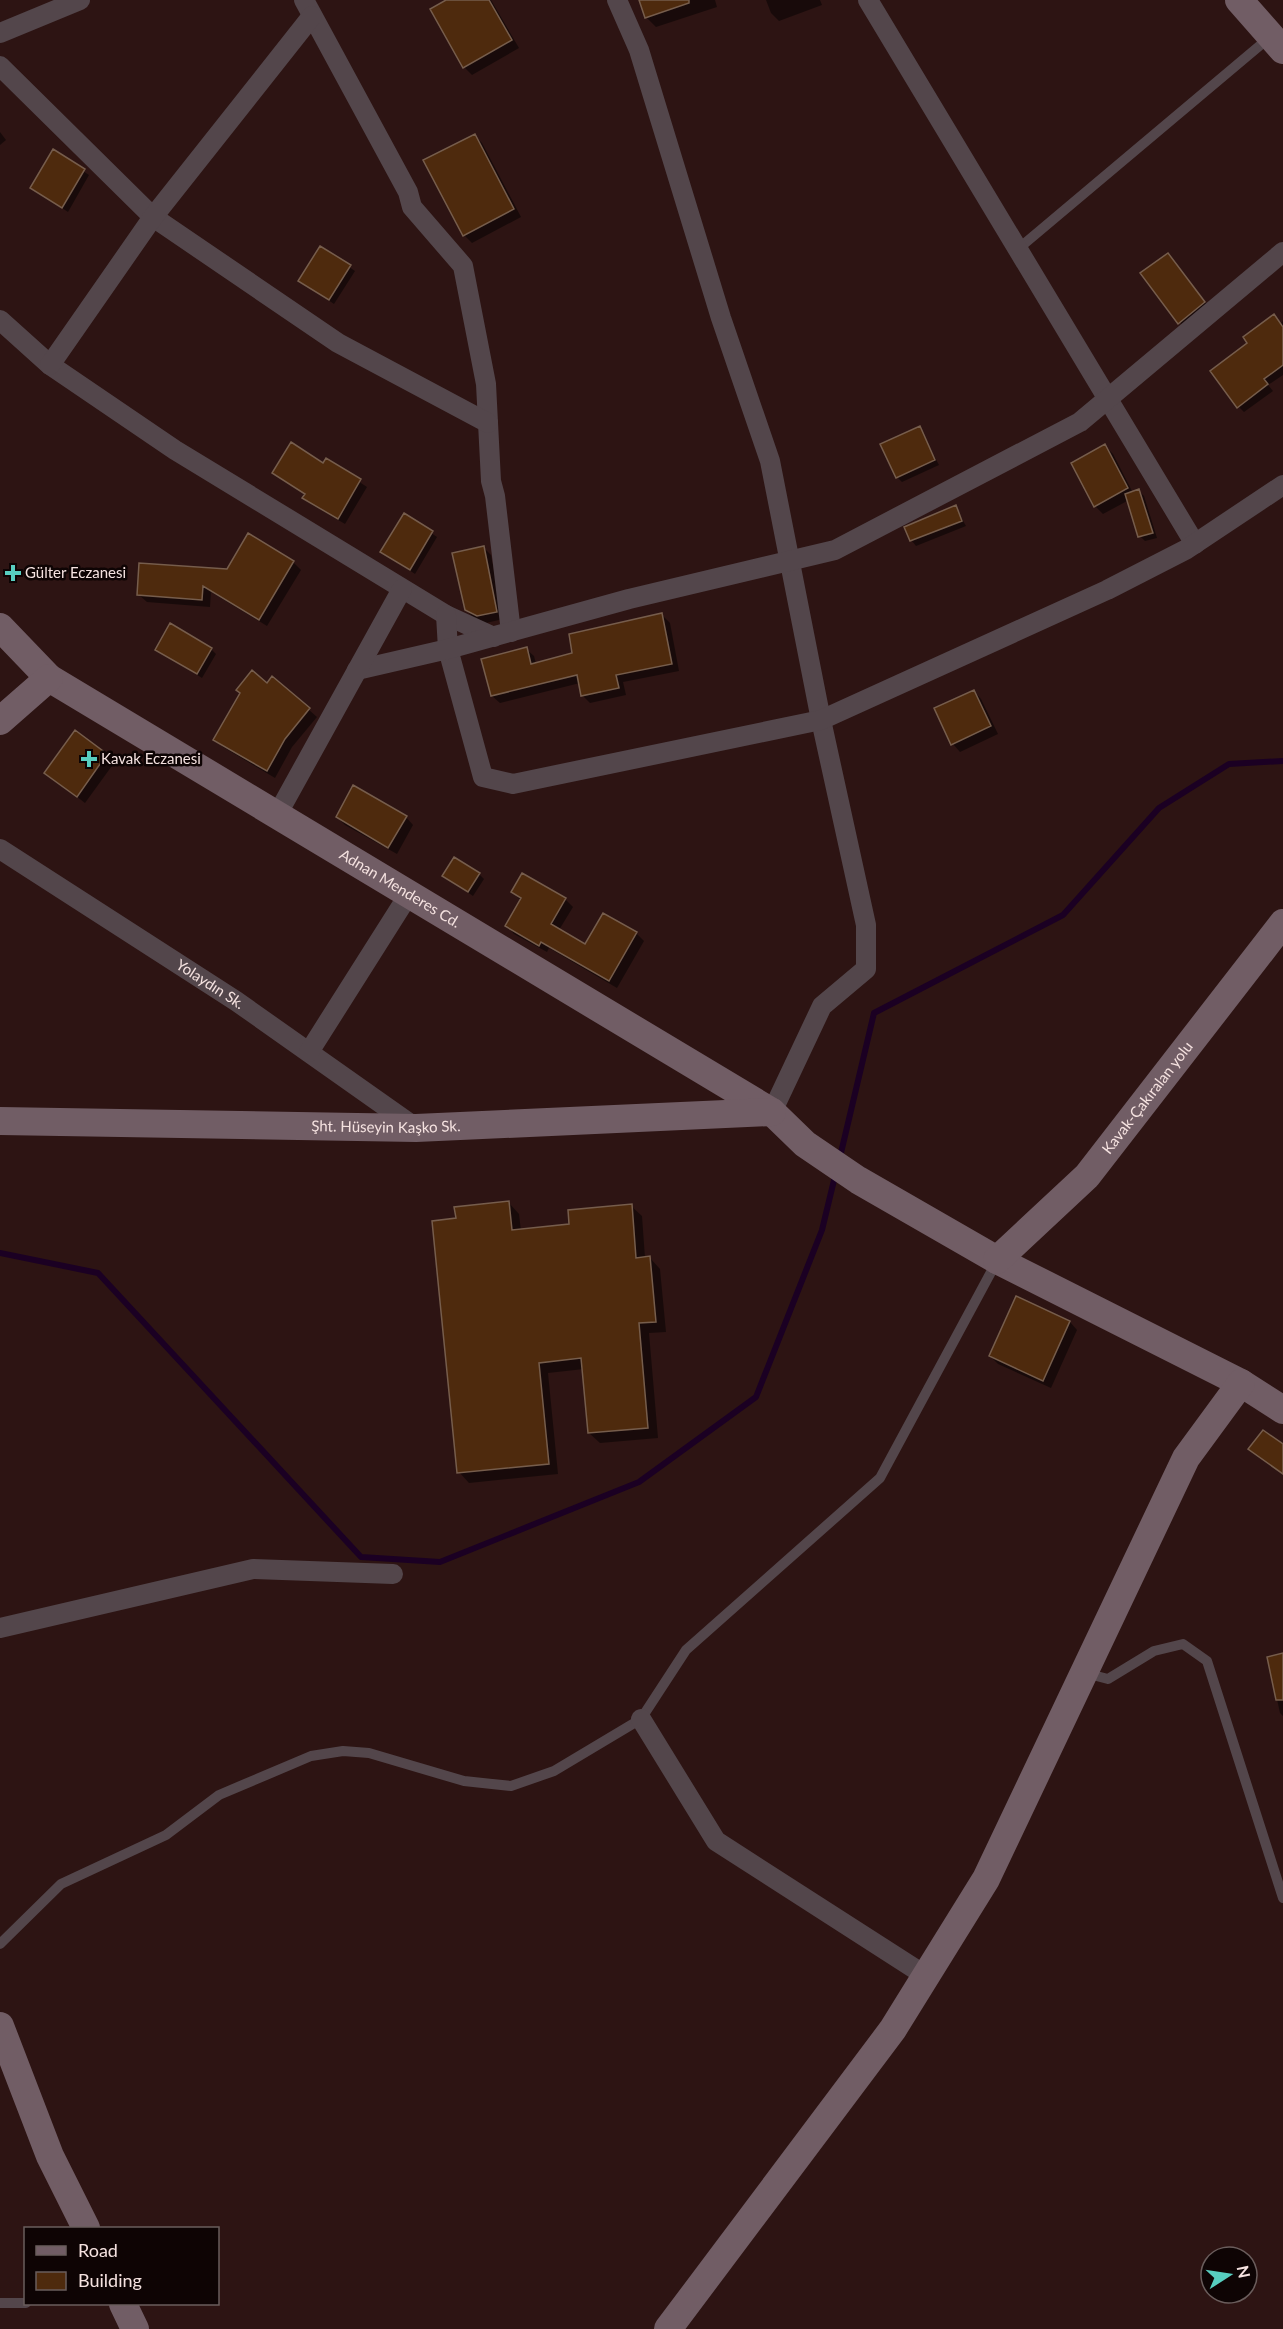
<svg xmlns="http://www.w3.org/2000/svg" width="1283" height="2329" font-family="Lato,sans-serif">
  <style>
    .shadow { fill: #0007 }
    .lines { fill: none; stroke-linecap: round; stroke-linejoin: round }
    .stream { stroke: #1b0023; stroke-width: 6 }
    .building { fill: #4e2a0d; stroke: #765d4c; stroke-width: 1.5 }
    .lane { stroke: #53464b; stroke-width: 10 }
    .street { stroke: #53464b; stroke-width: 20 }
    .secondary { stroke: #715d65; stroke-width: 28 }
    .poi-dot { fill: #58cec0; stroke: #0e0404; stroke-width: 2 }
    .labels { text-anchor: middle; stroke-width: 5; stroke-linejoin: round; paint-order: stroke }
    .poi-label { font-size: 15px; fill: #f5e2e0; stroke: #0e0404; text-anchor: start }
    .street-label { font-size: 15px; fill: #f5e2e0; stroke: #0e0404 }
  </style>
  <rect width="100%" height="100%" fill="#2d1413"/>
  <!-- shadow -->
  <path class="shadow" d="M449 0H491L519 48 472 75 464 67Z
    M641 0H715L717 7 656 27 646 17Z
    M766 0H820L822 5 779 21 771 13Z
    M0 132 6 140 0 145Z
    M474 135 482 143 521 217 472 243 464 235Z
    M54 152 89 175 68 212 32 188Z
    M321 248 355 271 334 304 300 281Z
    M1175 262 1211 310 1187 331 1142 274Z
    M1274 316 1281 323 1283 321V375L1268 385 1273 391 1244 412 1239 407 1249 343Z
    M919 428 939 465 902 482 897 477Z
    M1105 446 1113 454 1133 493 1139 491 1144 496 1157 538 1145 541 1140 536 1129 500 1103 514 1095 506Z
    M326 460 367 487 345 524 311 504 304 498 306 495 273 473 324 465Z
    M955 507 966 526 916 546 912 541 906 528Z
    M404 515 437 537 415 574 382 552Z
    M484 548 491 555 503 619 486 623 474 618 466 610Z
    M293 562 301 570 267 626 211 592 210 607 147 602 139 595 228 571Z
    M662 615 670 623 679 671 623 682 626 695 590 703 582 695 580 683 500 703 492 696 526 649 534 656 536 664 574 654Z
    M157 649H211L216 654 202 678Z
    M273 678 317 717 292 747 275 778 223 747 215 740 242 693 267 685Z
    M974 691 981 699 998 734 960 752 953 744Z
    M75 732 114 763 85 803 46 773Z
    M337 817H406L413 825 397 854 345 825Z
    M479 874 484 879 473 896 444 876Z
    M513 892 565 899 573 907 559 930 586 946 604 915 636 933 644 941 617 988 549 948 547 952 514 934 507 926 521 901Z
    M509 1203 519 1214 521 1231 571 1226 631 1206 642 1216 645 1258H650L660 1269 666 1332 649 1333 658 1438 600 1443 589 1433 584 1369 548 1373 558 1474 469 1483 459 1472 457 1220Z
    M1017 1298 1070 1322 1077 1330 1051 1388 998 1364 990 1356Z
    M1283 1655V1716L1280 1713 1268 1658Z"/>
  <g class="lines">
    <!-- stream -->
    <path class="stream" d="M840 1157 874 1013 1063 915 1159 808 1229 764 1283 761
      M0 1253 98 1273 361 1557 440 1562 639 1482 756 1397 822 1230 835 1176"/>
  </g>
  <!-- building -->
  <path class="building" d="M446 0H489L512 40 463 68 430 9Z
    M639 0H689V3L645 18Z
    M475 134 514 209 463 236 423 160Z
    M53 149 85 169 62 208 30 188Z
    M320 246 351 265 329 300 298 281Z
    M1168 253 1205 302 1178 324 1140 273Z
    M1274 314 1283 327V365L1264 379 1268 384 1237 408 1210 371 1247 343 1243 337Z
    M920 426 935 460 896 478 880 444Z
    M291 442 323 463 326 458 361 479 338 519 302 498 305 494 272 473Z
    M1105 444 1128 488 1094 507 1071 463Z
    M1139 489 1153 533 1138 537 1125 494Z
    M956 505 962 521 910 541 904 527Z
    M404 513 433 531 410 570 380 552Z
    M248 533 294 561 259 620 203 586 202 600 137 595 139 563 227 569Z
    M484 546 497 612 477 616 465 610 452 553Z
    M662 613 672 664 616 675 619 688 581 696 577 675 491 696 481 659 527 647 531 664 572 653 569 634Z
    M170 623 212 648 197 674 155 650Z
    M252 670 267 683 272 676 310 708 285 739 267 771 213 740 240 693 236 690Z
    M974 690 991 726 951 745 934 708Z
    M75 730 107 754 77 797 44 773Z
    M353 785 407 816 388 848 336 817Z
    M454 857 480 873 468 892 442 876Z
    M522 873 566 898 551 924 585 944 603 913 637 932 609 981 541 942 539 946 505 926 521 898 511 892Z
    M509 1201 512 1230 569 1224 568 1210 632 1204 636 1258 650 1256 656 1322 639 1323 648 1428 588 1433 581 1358 539 1363 549 1464 457 1473 432 1221 456 1218 454 1207Z
    M1016 1296 1070 1321 1043 1381 989 1356Z
    M1263 1430 1283 1444V1474L1248 1449Z
    M1283 1653V1700H1276L1267 1657Z"/>
  <g class="lines">
    <!-- lane -->
    <path class="lane" d="M1018 249 1270 37
      M1085 1673 1108 1679 1154 1651 1183 1644 1207 1661 1283 1898
      M0 1944 61 1884 166 1835 219 1795 311 1756 343 1751 369 1753 464 1781 511 1786 554 1771 641 1719 686 1650 880 1478 997 1261
      M0 2303H26"/>
    <!-- street -->
    <g class="street">
      <path d="M304 0 408 192 412 207 463 266 486 384 491 481 495 496 511 632"/>
      <path d="M617 0 639 50 721 318 770 461 821 720 866 925V969L822 1006 772 1112"/>
      <path d="M868 0 1195 544"/>
      <path d="M0 33 80 0"/>
      <path d="M0 66 153 217 338 343 488 423"/>
      <path d="M0 320 50 365 175 450 446 615 494 637"/>
      <path d="M50 365 153 217 312 16"/>
      <path d="M446 615 448 649 483 777 513 784 821 720 1107 590 1187 549 1283 485"/>
      <path d="M357 670 448 649 629 599 835 550 1080 422 1283 252"/>
      <path d="M277 815 402 589"/>
      <path id="s1" d="M0 849 236 1001 416 1128"/>
      <path d="M309 1052 409 894"/>
      <path d="M0 1628 253 1569 393 1574"/>
      <path d="M641 1719 716 1841 926 1976"/>
    </g>
    <!-- secondary -->
    <g class="secondary">
      <path d="M1239 0 1283 50"/>
      <path id="s2" d="M0 627 49 678 772 1112 805 1144 858 1180 997 1260 1241 1383 1283 1410"/>
      <path d="M0 721 49 678"/>
      <path id="s3" d="M0 1121 416 1128 772 1112"/>
      <path id="s4" d="M997 1260 1087 1176 1283 923"/>
      <path d="M0 2026 50 2156 86 2228"/>
      <path d="M123 2304 135 2329"/>
      <path d="M668 2329 893 2029 986 1879 1186 1458 1241 1383"/>
    </g>
  </g>
  <!-- markers -->
  <g class="poi-dot">
    <path d="M10 564h6v6h6v6h-6v6h-6v-6h-6v-6h6z"/>
    <path d="M86 750h6v6h6v6h-6v6h-6v-6h-6v-6h6z"/>
  </g>
  <g class="labels">
    <!-- poi labels -->
    <g class="poi-label">
      <text x="25" y="578">Gülter Eczanesi</text>
      <text x="101" y="764">Kavak Eczanesi</text>
    </g>
    <!-- street labels -->
    <g class="street-label">
      <text dy="5" stroke="none"><textPath href="#s2" startOffset="480">Adnan Menderes Cd.</textPath></text>
      <text dy="5" stroke="none"><textPath href="#s1" startOffset="250">Yolaydın Sk.</textPath></text>
      <text dy="5" stroke="none"><textPath href="#s4" startOffset="222">Kavak-Çakıralan yolu</textPath></text>
      <text dy="5" stroke="none"><textPath href="#s3" startOffset="386">Şht. Hüseyin Kaşko Sk.</textPath></text>
    </g>
  </g>
  <!-- legend -->
  <rect x="24" y="2227" width="195" height="78" fill="#0e0404" stroke="#6a5d5c" stroke-width="1.5"/>
  <rect x="36" y="2246" width="30" height="9" fill="#715d65" stroke="#6a5d5c" stroke-width="1.5"/>
  <text x="78" y="2257" font-size="18" fill="#f5e2e0">Road</text>
  <rect x="36" y="2272" width="30" height="18" fill="#4e2a0d" stroke="#6a5d5c" stroke-width="1.5"/>
  <text x="78" y="2287" font-size="18" fill="#f5e2e0">Building</text>
  <!-- north arrow -->
  <g transform="translate(1229 2275) rotate(78)"><circle r="28" fill="#0e0404" stroke="#6a5d5c" stroke-width="1.5"/>
  <path d="M0-4.5L10 22L0 15L-10 22Z" fill="#58cec0"/>
  <text y="-9" font-size="16" font-weight="bold" text-anchor="middle" fill="#f5e2e0">N</text>
  </g>
</svg>
